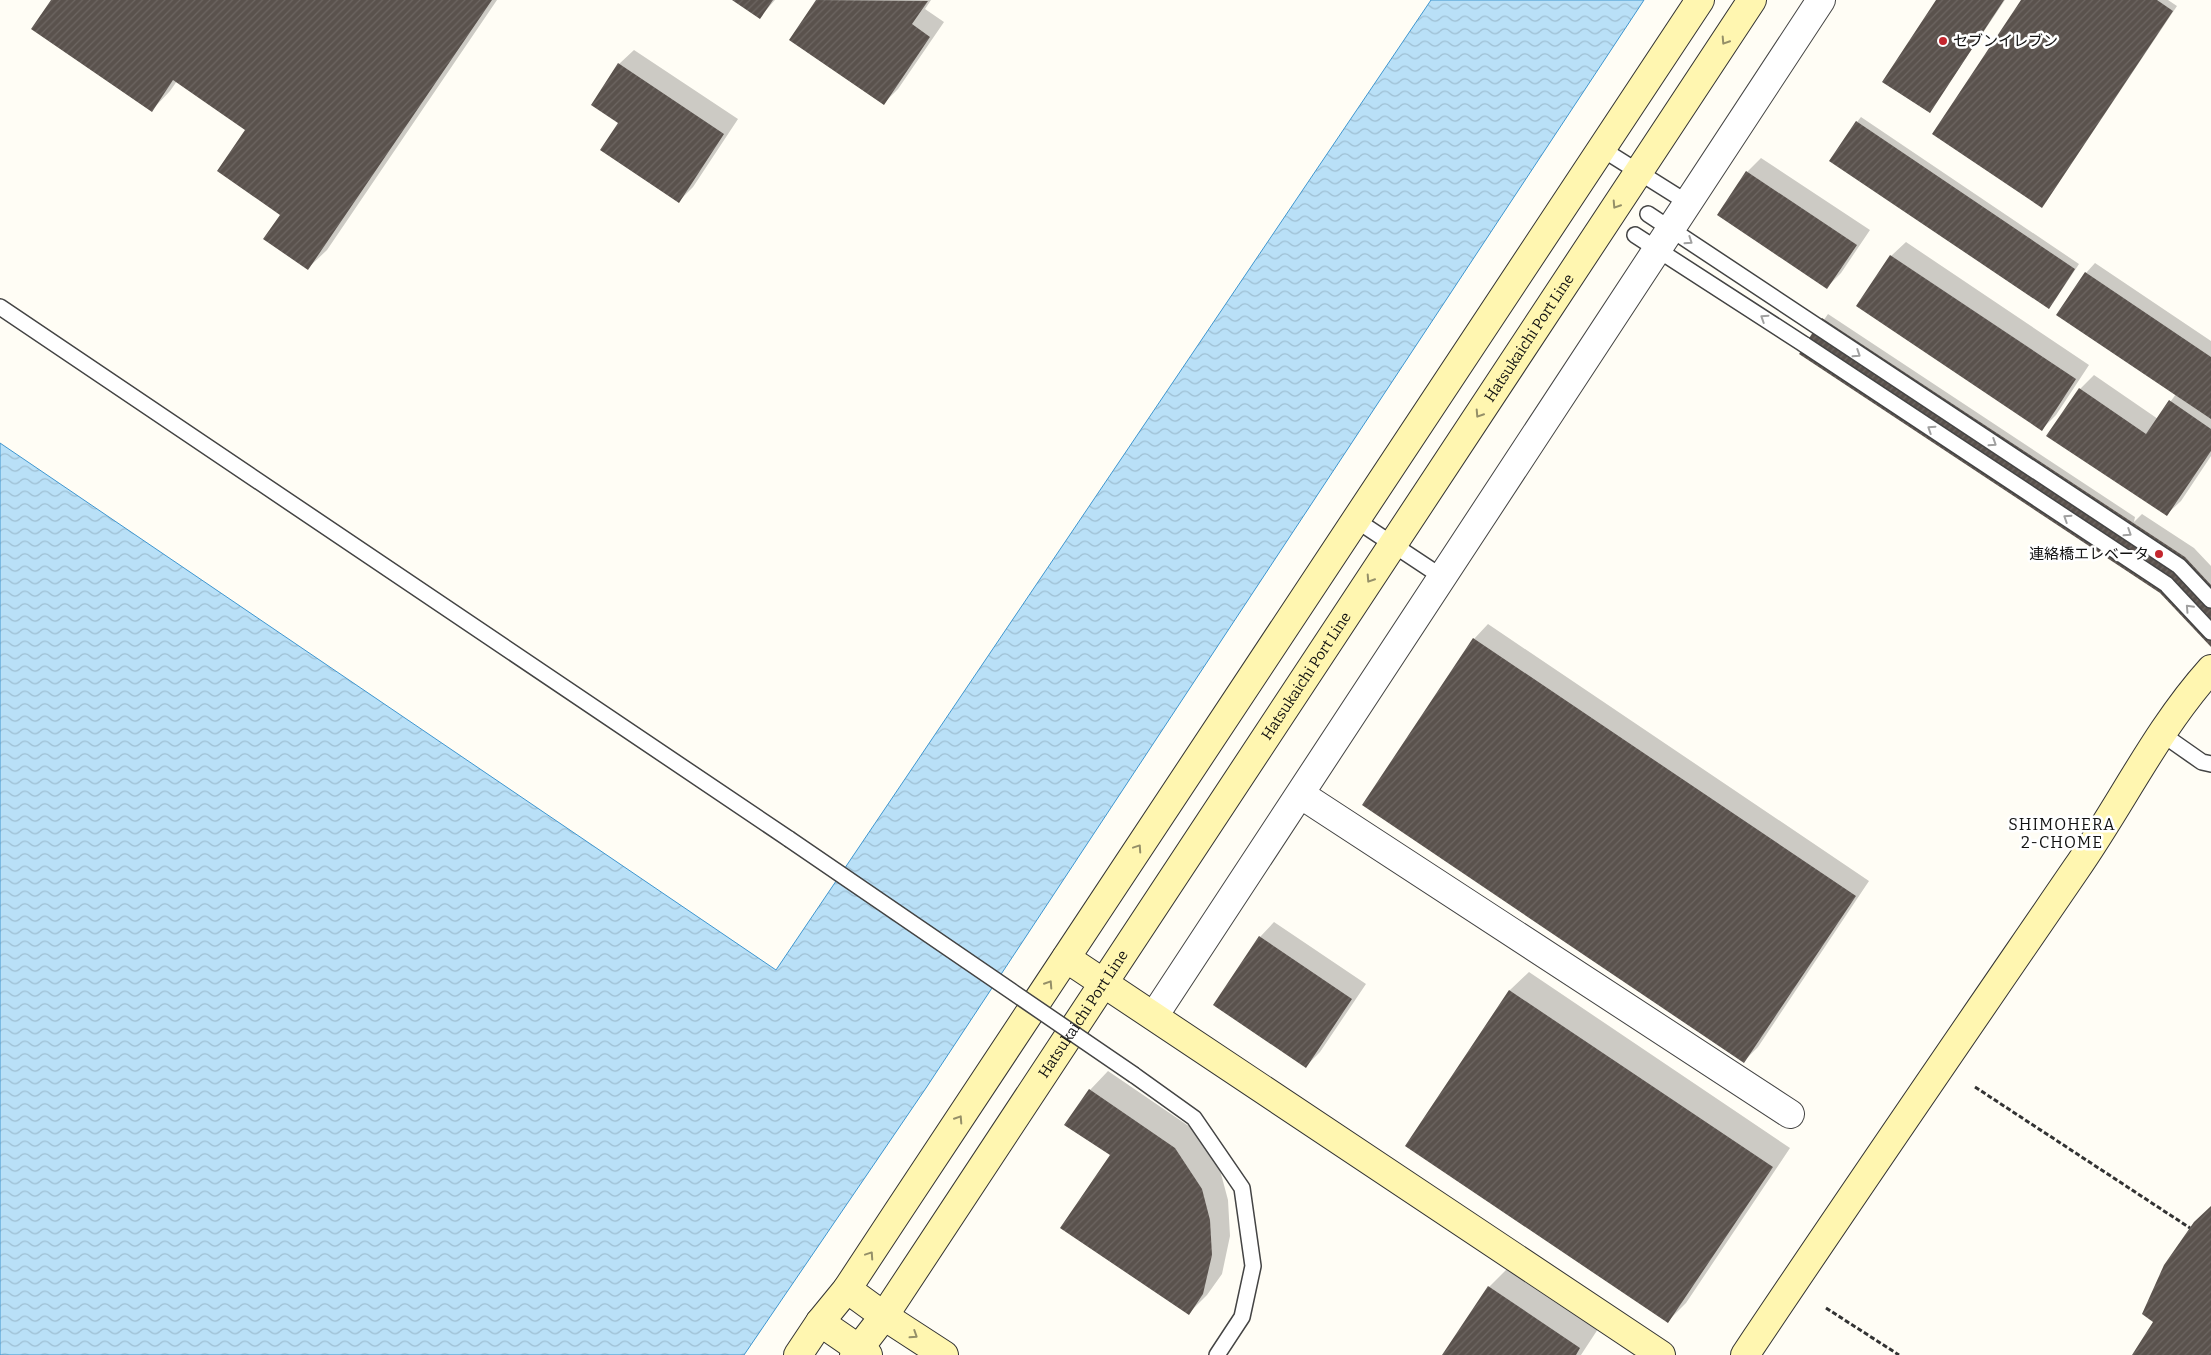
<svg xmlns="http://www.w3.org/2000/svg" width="2211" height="1355" font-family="Bitter,'Noto Sans JP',serif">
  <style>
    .water { fill: url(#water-waves); stroke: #3f96cf }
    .shadow { fill: #0003 }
    .building { fill: url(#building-hatch) }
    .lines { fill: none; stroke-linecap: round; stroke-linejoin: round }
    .lane-casing { stroke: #444; stroke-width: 18 }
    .street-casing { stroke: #444; stroke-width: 30 }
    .secondary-casing { stroke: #333; stroke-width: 30 }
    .path { stroke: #333; stroke-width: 3; stroke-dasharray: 5 2.5; stroke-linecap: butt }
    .lane { stroke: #fff; stroke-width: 15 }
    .street { stroke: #fff; stroke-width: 28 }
    .secondary { stroke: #fff6b0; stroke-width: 28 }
    .lane-bridge-casing { stroke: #444; stroke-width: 18; stroke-linecap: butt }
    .lane-bridge { stroke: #fff; stroke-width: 15 }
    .oneway { stroke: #948f68 }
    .oneway2 { stroke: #a0a0a0 }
    .poi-dot { fill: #c4262e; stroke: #fff; stroke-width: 2 }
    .labels { text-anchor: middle; stroke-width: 5; stroke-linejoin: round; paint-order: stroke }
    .poi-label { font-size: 15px; fill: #111; stroke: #fff; text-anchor: start }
    .street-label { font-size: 15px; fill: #111; stroke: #fff }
    .neighbourhood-label { font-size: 16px; letter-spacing: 1px; fill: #111; stroke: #fff }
  </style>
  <defs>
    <pattern id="water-waves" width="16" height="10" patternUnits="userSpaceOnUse" patternTransform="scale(1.25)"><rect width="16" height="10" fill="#b9e0f7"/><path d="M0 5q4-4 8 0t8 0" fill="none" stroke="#9ebfd3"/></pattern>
    <pattern id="building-hatch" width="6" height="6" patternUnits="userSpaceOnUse" patternTransform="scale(1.25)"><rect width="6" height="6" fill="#5a524d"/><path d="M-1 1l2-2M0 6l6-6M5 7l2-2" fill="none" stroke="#6d6662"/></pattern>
  </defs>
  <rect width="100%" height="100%" fill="#fffdf5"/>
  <!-- water -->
  <path class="water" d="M1431 0H1644L926 1088 744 1355H0V443L776 970Z"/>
  <!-- shadow -->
  <path class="shadow" d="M52 0H497L327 250 308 268 282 214 247 129 177 81 170 91 152 110Z
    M734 0H775L760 17Z
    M818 0H931L925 9 944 22 898 89 883 104 791 40Z
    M1937 0H2005L1930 111Z
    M2022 0H2168L2177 6 2046 202Z
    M634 50 738 119 693 187 679 201 619 122V64Z
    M1861 117 2079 264 2053 303 1857 122Z
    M1761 158 1870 230 1841 273 1827 287 1747 172Z
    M1906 242 2089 365 2056 415 2042 429 1891 256Z
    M2095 263 2211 341V456L2181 501 2166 515 2080 389 2094 375 2158 419 2176 394 2086 273Z
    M1828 314 2135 517 2134 522 2142 514 2194 548 2211 566V645L2160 592 1801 353Z
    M1488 624 1869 881 1758 1047 1744 1061 1364 805 1474 639Z
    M1274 922 1366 984 1320 1052 1306 1066 1215 1005 1260 937Z
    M1529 972 1790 1148 1686 1303 1668 1321 1407 1145 1510 990Z
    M1108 1071 1193 1129 1220 1170 1228 1200 1230 1236 1222 1274 1207 1295 1188 1314 1111 1155 1090 1090Z
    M1508 1268 1598 1329 1581 1355H1443L1489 1287Z"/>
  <!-- building -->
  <path class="building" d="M51 0H492L308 270 263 239 280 215 217 171 245 130 173 80 152 112 31 29Z
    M732 0H773L760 19Z
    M816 0 928 1 912 24 930 37 884 105 789 40Z
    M1936 0H2004L1930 113 1882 82Z
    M2021 0H2157L2173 11 2042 208 1932 134Z
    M618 63 724 134 679 203 600 150 618 123 591 105Z
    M1856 121 2075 269 2049 309 1829 161Z
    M1746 171 1857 245 1827 289 1717 215Z
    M1890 255 2076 379 2042 431 1856 306Z
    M2085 272 2211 357V419L2056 315Z
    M1822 318 2185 557 2211 585V647L2160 593 1799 354Z
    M2079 388 2146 434 2169 400 2211 429V451L2167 516 2046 436Z
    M1473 638 1856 896 1744 1063 1362 805Z
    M1259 936 1352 999 1306 1068 1213 1005Z
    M1509 990 1773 1167 1668 1323 1405 1146Z
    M1089 1089 1175 1148 1202 1189 1210 1220 1212 1255 1203 1294 1189 1315 1060 1228 1110 1155 1064 1125Z
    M2211 1206V1355H2132L2153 1322 2142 1314 2164 1265 2194 1222Z
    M1488 1286 1580 1348 1576 1355H1442Z"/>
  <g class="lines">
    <defs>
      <path id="lane" d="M1602 149 1688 203
        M1648 214 2179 566 2211 600
        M1635 235 1805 345
        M0 307 789 839
        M1356 520 1442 577
        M2166 584 2211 632
        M2162 734 2202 762 2211 764
        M1134 1075 1194 1118 1242 1188 1253 1266 1242 1317 1217 1355"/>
      <path id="street" d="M1300 794 1790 1114
        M1154 1016 1821 0"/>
      <g id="secondary">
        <path d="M1066 958 1661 1355"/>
        <path d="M847 1289 884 1316 944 1355"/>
        <path d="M820 1322 868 1355"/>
        <path d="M798 1355 820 1322 847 1289 899 1210 1700 0"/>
        <path id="s1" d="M854 1355 884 1316 1752 0"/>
        <path d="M1745 1355C1854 1192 1965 1031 2076 869 2122 803 2157 729 2211 669"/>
      </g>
    </defs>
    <!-- lane casing -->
    <use href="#lane" class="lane-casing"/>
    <!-- street casing -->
    <use href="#street" class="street-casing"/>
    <!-- secondary casing -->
    <use href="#secondary" class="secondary-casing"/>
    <!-- path -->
    <path class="path" d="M1975 1087 2190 1228
      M1826 1308 1899 1355"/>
    <!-- lane -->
    <use href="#lane" class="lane"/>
    <!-- street -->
    <use href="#street" class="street"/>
    <!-- secondary -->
    <use href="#secondary" class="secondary"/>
    <defs>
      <path id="lane-bridge" d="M1805 345 2166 584
        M789 839 1134 1075"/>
    </defs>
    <!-- lane-bridge casing -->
    <use href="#lane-bridge" class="lane-bridge-casing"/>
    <!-- lane-bridge -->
    <use href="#lane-bridge" class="lane-bridge"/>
  </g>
  <!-- one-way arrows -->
  <defs><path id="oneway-chevron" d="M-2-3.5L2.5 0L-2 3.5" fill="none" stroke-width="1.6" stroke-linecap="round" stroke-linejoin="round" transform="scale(1.25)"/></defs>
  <g class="oneway">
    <use href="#oneway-chevron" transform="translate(1725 41) rotate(123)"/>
    <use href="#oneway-chevron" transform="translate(1616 205) rotate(123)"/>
    <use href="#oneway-chevron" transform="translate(1479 414) rotate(123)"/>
    <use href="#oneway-chevron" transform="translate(1370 579) rotate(123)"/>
    <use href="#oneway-chevron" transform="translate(1138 848) rotate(-56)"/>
    <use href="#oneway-chevron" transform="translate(1049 984) rotate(-57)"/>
    <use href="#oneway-chevron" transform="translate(959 1119) rotate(-57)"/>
    <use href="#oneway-chevron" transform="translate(870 1255) rotate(-56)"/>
    <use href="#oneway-chevron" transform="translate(914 1335) rotate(33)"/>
  </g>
  <g class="oneway2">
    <use href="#oneway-chevron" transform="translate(1689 241) rotate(34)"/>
    <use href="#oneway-chevron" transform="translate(1764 318) rotate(-147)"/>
    <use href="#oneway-chevron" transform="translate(1857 354) rotate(33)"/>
    <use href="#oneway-chevron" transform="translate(1931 429) rotate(-147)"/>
    <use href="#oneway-chevron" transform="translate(1993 443) rotate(33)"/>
    <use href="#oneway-chevron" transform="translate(2067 518) rotate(-147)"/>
    <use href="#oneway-chevron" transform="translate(2128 533) rotate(33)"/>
    <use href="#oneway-chevron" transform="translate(2189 608) rotate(-133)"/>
  </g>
  <!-- markers -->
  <g class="poi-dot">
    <circle cx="1943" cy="41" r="5"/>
    <circle cx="2159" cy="554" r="5"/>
  </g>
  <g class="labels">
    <!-- poi labels -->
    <g class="poi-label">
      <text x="1953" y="46">セブンイレブン</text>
      <text x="2149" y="559" text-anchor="end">連絡橋エレベータ</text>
    </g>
    <!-- street labels -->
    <g class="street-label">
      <text dy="5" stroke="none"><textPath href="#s1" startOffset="1221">Hatsukaichi Port Line</textPath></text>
      <text dy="5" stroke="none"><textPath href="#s1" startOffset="816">Hatsukaichi Port Line</textPath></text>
      <text dy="5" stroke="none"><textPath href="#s1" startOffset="411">Hatsukaichi Port Line</textPath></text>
    </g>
    <!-- neighbourhood labels -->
    <g class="neighbourhood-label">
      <text x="2062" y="830">SHIMOHERA<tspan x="2062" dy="18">2-CHOME</tspan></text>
    </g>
  </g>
</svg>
